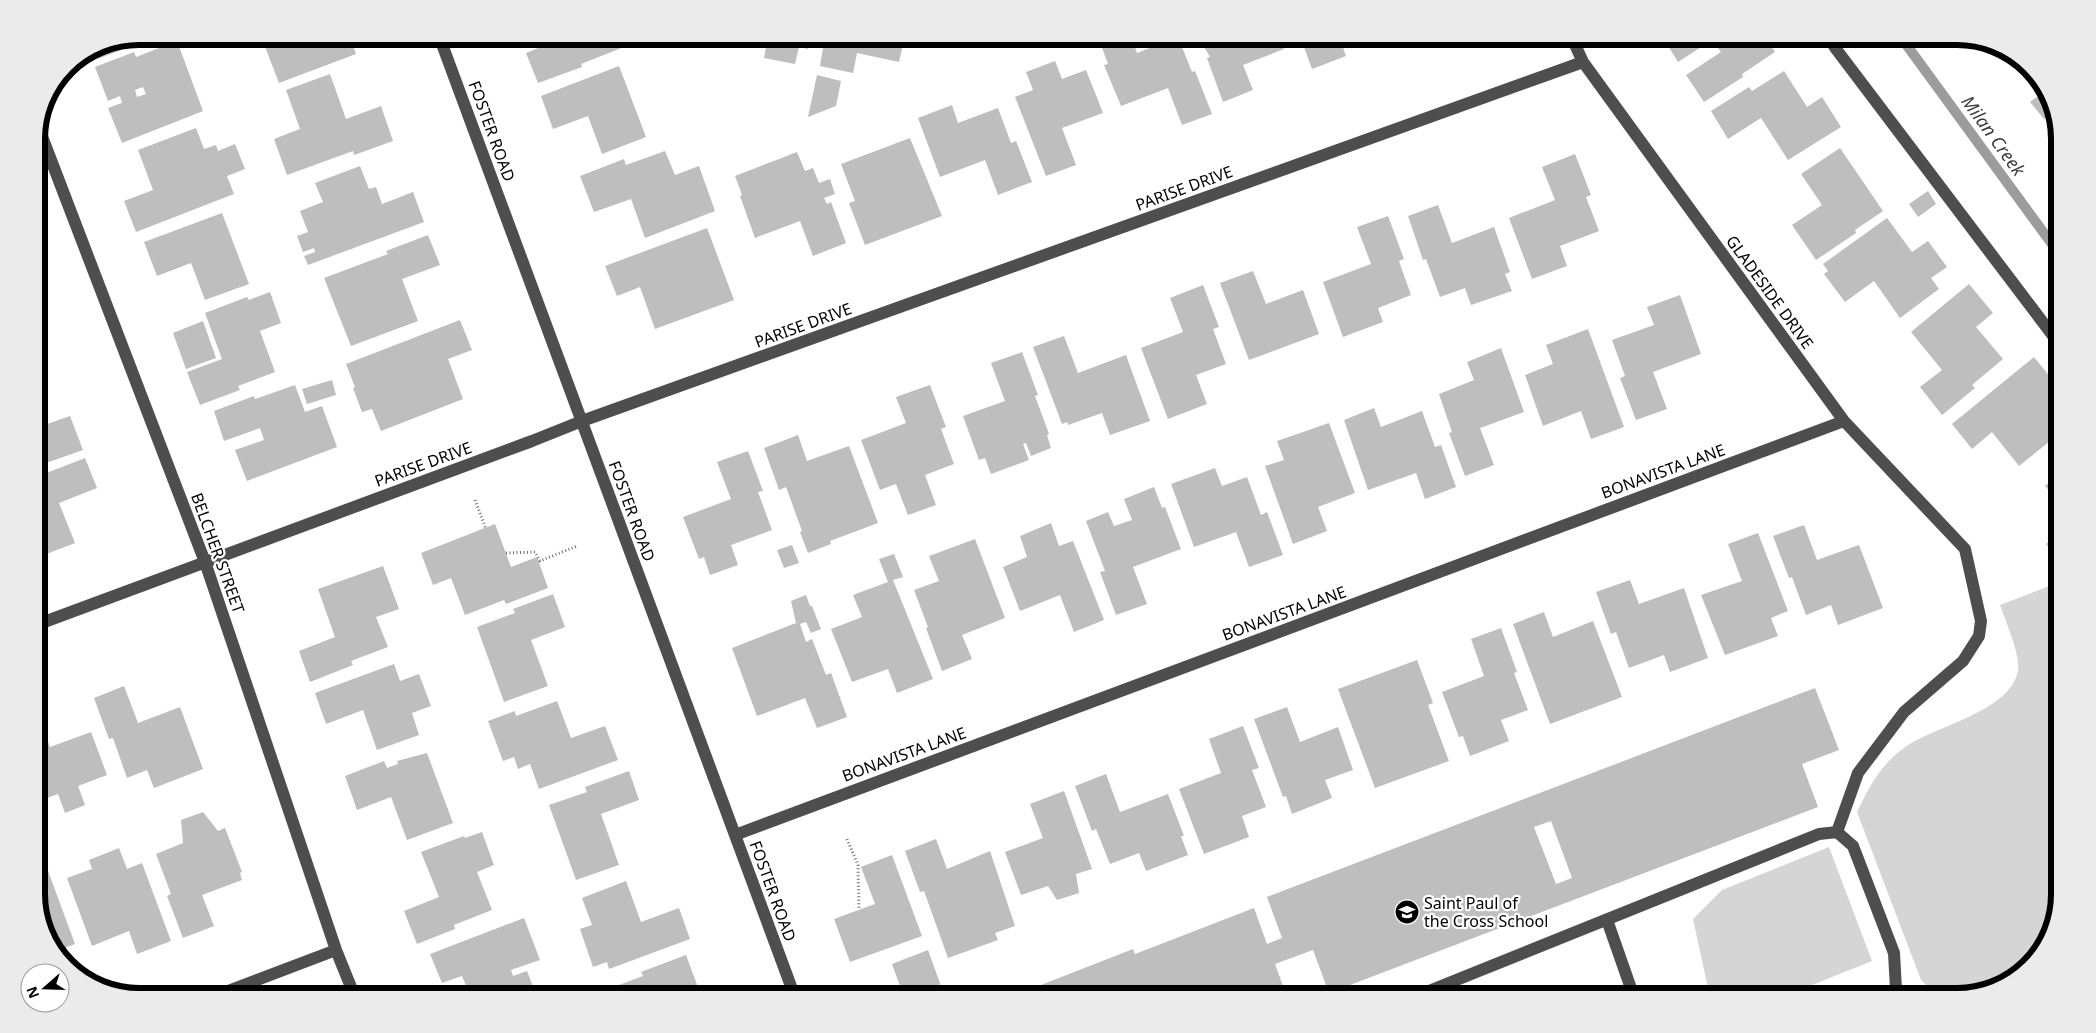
<svg xmlns="http://www.w3.org/2000/svg" width="2096" height="1033" font-family="'Noto Sans',sans-serif">
  <style>
    .green { fill: #d5d5d5 }
    .lines { fill: none; stroke-linecap: round; stroke-linejoin: round }
    .stream { stroke: #9c9c9c; stroke-width: 10 }
    .building { fill: #bebebe; fill-rule: evenodd }
    .path { stroke: #707070; stroke-width: 3; stroke-dasharray: 1 2.5; stroke-linecap: butt }
    .minor { stroke: #4e4e4e; stroke-width: 12 }
    .labels { text-anchor: middle; stroke-width: 4.5; stroke-linejoin: round; paint-order: stroke }
    .street-label { font-size: 16px; fill: #000; stroke: #fff }
    .poi-label { font-size: 16px; fill: #000; stroke: #fff; text-anchor: start }
    .water-label { font-size: 18px; font-style: italic; fill: #3d3d3d; stroke: #fff }
    .rim { fill: none; stroke: #000; stroke-width: 6 }
  </style>
  <rect width="100%" height="100%" fill="#fff"/>
  <!-- green -->
  <path class="green" d="M2060 582V894L2049 939 2014 980 1957 997H1939L1921 980 1857 812C1869 787 1881 764 1904 748 1935 725 2009 713 2018 671 2021 656 2005 620 2000 605Z
    M1829 847 1872 961 1782 997H1710L1693 919 1722 890Z"/>
  <g class="lines">
    <!-- stream -->
    <path class="stream" d="M1900 36 2060 255"/>
  </g>
  <!-- building -->
  <path class="building" d="M261 36H350L356 54 279 83Z
    M563 36H638L639 41 581 64 582 67 538 83 526 53 563 38Z
    M750 36H811L808 49 799 47 795 64 764 58 767 41Z
    M825 36H905L899 62 857 53 853 73 820 66Z
    M1124 36H1131L1137 53 1178 37 1192 72 1195 71 1212 114 1182 125 1168 88 1121 106 1104 65 1108 64 1101 45Z
    M1202 36H1283L1280 38 1284 49 1243 65 1253 90 1223 102 1207 58 1210 57 1199 38Z
    M1300 36H1339L1346 56 1312 69Z
    M1403 36H1420L1405 42Z
    M1662 36H1765L1775 52 1742 74 1743 77 1704 102 1686 75 1721 52 1712 40 1678 62Z
    M135 37 138 44 97 59 93 49 100 44Z
    M177 41 203 111 122 143 108 108 122 103 120 96 108 101 95 67 134 52 136 57ZM143 87 146 94 137 97 135 90Z
    M1055 61 1062 79 1086 70 1103 113 1062 128 1076 165 1046 176 1015 97 1033 90 1026 72Z
    M619 66 646 137 602 154 588 116 553 129 541 96Z
    M1784 71 1807 107 1822 97 1841 127 1788 160 1761 118 1728 139 1711 111 1749 87 1752 91Z
    M330 74 346 119 381 106 393 141 354 155 353 151 287 175 274 139 300 129 286 90Z
    M817 75 841 81 836 106 808 117Z
    M2045 91 2053 113 2044 119 2030 102Z
    M952 105 958 123 998 108 1011 143 1016 141 1032 182 998 195 985 160 940 177 918 118Z
    M196 128 204 149 216 145 218 151 235 144 245 169 227 176 234 194 136 232 124 201 153 190 138 150Z
    M910 138 942 216 865 245 849 203 855 201 841 164Z
    M1840 148 1883 211 1855 230 1856 233 1816 260 1792 225 1822 205 1801 174Z
    M665 151 675 175 699 166 715 211 645 238 631 199 594 212 580 176 624 159 626 165Z
    M797 152 805 171 813 168 819 183 830 179 835 194 824 198 827 204 831 202 846 243 813 256 800 221 755 238 740 196 742 195 735 176Z
    M1575 154 1591 195 1586 197 1599 231 1560 246 1567 266 1532 279 1509 218 1555 200 1542 167Z
    M360 166 369 189 376 187 382 204 413 192 424 222 308 265 304 256 315 252 314 248 303 252 297 236 308 232 300 211 323 202 315 183Z
    M1928 191 1936 204 1918 217 1909 204Z
    M1438 205 1452 243 1494 227 1510 272 1505 274 1512 291 1471 305 1465 288 1440 297 1426 259 1423 260 1408 216Z
    M222 213 249 284 205 300 191 263 157 276 144 242Z
    M1388 216 1404 259 1399 261 1411 295 1378 308 1383 322 1343 337 1323 282 1371 264 1357 227Z
    M1887 218 1912 252 1928 241 1947 267 1931 278 1939 289 1900 318 1874 281 1845 302 1824 274 1828 271 1823 264Z
    M707 228 734 300 655 329 640 287 617 296 605 266Z
    M428 235 440 265 402 279 418 321 351 346 324 278 388 254 386 251Z
    M1253 271 1266 304 1303 290 1319 334 1249 360 1220 283Z
    M1969 284 1993 313 1976 327 2003 359 1972 385 1975 388 1942 415 1920 387 1942 370 1911 332Z
    M1203 285 1219 327 1213 329 1226 364 1196 375 1207 404 1168 419 1141 348 1183 332 1170 298Z
    M270 292 281 323 260 331 275 372 238 386 240 390 200 405 187 372 222 359 205 313 247 297 249 300Z
    M1680 295 1701 354 1653 372 1667 409 1636 420 1620 378 1625 376 1612 340 1654 325 1647 307Z
    M460 320 472 350 448 359 463 399 381 431 372 409 362 412 353 388 355 387 346 364Z
    M203 321 216 358 186 369 173 333Z
    M1588 329 1624 427 1591 439 1581 411 1543 426 1525 375 1553 364 1546 345Z
    M1064 336 1078 373 1126 355 1150 421 1110 435 1102 413 1068 425 1067 422 1062 424 1033 347Z
    M1501 348 1524 412 1480 428 1494 465 1465 476 1449 433 1452 432 1439 394 1474 380 1467 362Z
    M1022 352 1038 395 1035 396 1049 434 1047 435 1051 448 1031 456 1026 443 1023 444 1029 460 991 474 985 458 979 460 963 416 1005 401 991 363Z
    M2034 357 2060 389V433L2019 466 1992 432 1972 449 1952 424Z
    M332 380 336 395 307 404 302 389Z
    M295 385 305 412 322 406 337 447 247 481 235 450 264 440 260 428 224 441 214 411 254 396 255 399Z
    M930 385 946 427 941 429 954 464 925 475 936 505 908 515 896 484 880 490 861 440 906 423 896 397Z
    M1374 408 1381 427 1422 411 1435 447 1441 445 1456 487 1425 499 1416 473 1368 490 1344 420Z
    M70 416 83 450 43 464 41 459 36 460V428Z
    M1329 423 1355 493 1318 507 1327 531 1293 544 1265 466 1284 460 1277 441Z
    M798 435 807 461 849 446 878 523 830 541 831 544 808 553 800 532 802 531 786 487 779 490 764 448Z
    M748 451 763 491 758 492 772 530 731 545 738 565 710 575 704 557 699 559 683 517 731 499 717 462Z
    M85 458 97 488 59 503 75 543 36 558V477Z
    M1215 468 1222 486 1247 477 1261 515 1267 512 1283 555 1249 567 1236 532 1194 547 1171 484Z
    M2060 473V503L2045 486Z
    M1154 487 1162 508 1165 507 1181 549 1133 567 1147 604 1116 615 1100 572 1105 571 1086 521 1108 512 1114 526 1132 520 1124 499Z
    M1051 523 1059 546 1073 541 1104 620 1074 632 1060 595 1020 611 1003 567 1027 557 1020 536Z
    M495 524 511 567 537 557 548 588 506 604 504 600 465 615 451 578 433 585 421 553Z
    M1804 525 1817 560 1859 545 1883 608 1838 625 1831 605 1806 615 1792 577 1789 578 1773 536Z
    M1758 533 1788 611 1771 618 1778 636 1725 655 1701 595 1742 581 1728 544Z
    M2060 533V560L2046 544Z
    M975 539 1005 618 962 635 972 659 942 671 926 628 928 627 914 590 939 581 929 556Z
    M792 545 799 563 784 568 777 550Z
    M894 554 903 577 893 580 933 679 897 693 888 669 852 682 831 629 862 617 853 595 888 582 879 559Z
    M383 566 399 609 376 617 388 647 351 661 353 665 310 682 299 651 335 637 318 589Z
    M1630 580 1639 604 1684 588 1708 658 1670 672 1664 655 1629 668 1616 632 1611 634 1596 592Z
    M553 594 565 627 531 640 548 686 504 702 477 627 515 613 513 609Z
    M806 595 810 606H812L821 629 811 633 806 622 800 624 806 642 812 639 826 675 831 673 847 717 817 728 805 698 757 716 732 648 796 623 791 601Z
    M1544 612 1553 637 1593 621 1622 697 1550 724 1513 624Z
    M1501 628 1517 672 1514 673 1528 710 1501 720 1509 741 1470 756 1463 736 1459 737 1442 692 1484 676 1471 639Z
    M1417 660 1433 703 1428 705 1449 761 1375 788 1338 689Z
    M394 664 400 681 419 674 431 706 412 713 419 735 377 750 363 710 326 724 315 693Z
    M124 686 138 723 180 707 203 769 154 788 147 770 127 778 113 738 109 739 94 698Z
    M1815 688 1839 750 1802 764 1818 807 1329 993 1313 950 1275 964 1287 997H1010L1133 949 1135 954 1254 908 1267 944 1282 938 1267 897ZM1551 821 1572 878 1556 884 1534 827Z
    M557 701 571 738 605 726 618 760 539 789 530 764 518 769 514 757 503 761 488 721 515 711 516 716Z
    M1287 707 1300 742 1338 727 1353 770 1325 780 1332 798 1292 814 1286 796 1283 797 1254 719Z
    M36 710 50 747 91 732 107 775 78 786 85 805 65 813 58 794 36 802Z
    M1243 726 1259 768 1252 770 1266 807 1242 816 1249 837 1204 854 1179 789 1221 773 1209 739Z
    M427 753 453 823 407 840 391 797 357 810 345 776 384 761 387 768 398 764 397 761Z
    M629 771 639 800 601 814 619 865 576 880 549 805 587 792 585 787Z
    M1106 774 1120 812 1168 794 1184 836H1181L1188 855 1146 871 1139 853 1110 864 1096 829 1092 831 1075 786Z
    M1064 791 1092 869 1076 874 1079 893 1057 900 1048 886 1021 895 1005 852 1043 838 1030 804Z
    M203 812 218 831 225 828 242 872 240 873 242 880 202 895 214 926 183 938 167 896 171 894 156 854 183 843 181 820Z
    M482 832 494 865 477 872 492 910 454 925 455 929 417 944 404 911 439 897 421 852 464 836 465 838Z
    M936 839 947 869 990 851 1015 926 995 933 998 940 948 958 924 891 920 892 905 851Z
    M119 848 127 869 142 863 171 941 137 954 129 931 92 946 67 878 92 869 89 860Z
    M892 855 922 936 850 962 834 919 875 904 861 867Z
    M48 871 75 944 54 952 36 901V875Z
    M626 881 641 922 679 908 690 939 609 969 607 962 593 967 580 929 592 925 582 898Z
    M524 918 540 960 511 970 513 976 527 971 536 994 529 997H445L467 988 462 976 442 983 430 954Z
    M928 950 945 997H904L892 964Z
    M686 955 699 990 680 997H614L611 988 643 976 641 972Z"/>
  <g class="lines">
    <!-- path -->
    <path class="path" d="M475 500 486 529
      M506 553 535 552 540 561 577 546
      M847 839 858 865 859 909"/>
    <!-- minor -->
    <path class="minor" d="M439 36 795 997
      M1571 36 1583 62 1844 421 1965 549 1981 621 1979 636 1963 661 1904 712 1858 773 1837 832
      M1828 36 1836 49 2060 345
      M38 126 205 562 336 950 355 997
      M36 625 532 441 582 421 1583 62
      M735 835 1844 421
      M1607 920 1634 997
      M212 997 336 950
      M1414 997 1819 834 1837 832 1853 846 1894 953 1896 989 1887 997"/>
  </g>
  <!-- icons -->
  <defs>
    <symbol id="school-disc" viewBox="-11 -11 22 22"><circle r="9.5" fill="#000" stroke="#fff"/><path d="M0-5L7-2L0 1L-7-2ZM-4 1L0 2.5L4 1V4Q0 6-4 4Z" fill="#fff"/></symbol>
  </defs>
  <g fill-rule="evenodd">
    <use href="#school-disc" x="1393" y="898" width="28" height="28"/>
  </g>
  <g class="labels">
    <!-- street labels -->
    <g class="street-label">
      <text transform="translate(492 131) rotate(70)" y="6">FOSTER ROAD</text>
      <text transform="translate(1184 188) rotate(-20)" y="6">PARISE DRIVE</text>
      <text transform="translate(1770 292) rotate(54)" y="6">GLADESIDE DRIVE</text>
      <text transform="translate(803 325) rotate(-20)" y="6">PARISE DRIVE</text>
      <text transform="translate(423 464) rotate(-20)" y="6">PARISE DRIVE</text>
      <text transform="translate(1663 471) rotate(-20)" y="6">BONAVISTA LANE</text>
      <text transform="translate(632 511) rotate(70)" y="6">FOSTER ROAD</text>
      <text transform="translate(218 553) rotate(70)" y="6">BELCHER STREET</text>
      <text transform="translate(1284 613) rotate(-20)" y="6">BONAVISTA LANE</text>
      <text transform="translate(904 754) rotate(-20)" y="6">BONAVISTA LANE</text>
      <text transform="translate(773 891) rotate(70)" y="6">FOSTER ROAD</text>
    </g>
    <!-- poi labels -->
    <g class="poi-label">
      <text x="1424" y="909">Saint Paul of<tspan x="1424" dy="18">the Cross School</tspan></text>
    </g>
    <!-- water labels -->
    <g class="water-label">
      <text transform="translate(1993 136) rotate(54)" y="6">Milan Creek</text>
    </g>
  </g>
  <!-- crop -->
  <path d="M0 0H2096V1033H0ZM139 45H1957A94 94 0 0 1 2051 139V894A94 94 0 0 1 1957 988H139A94 94 0 0 1 45 894V139A94 94 0 0 1 139 45Z" fill="#ebebeb" fill-rule="evenodd"/>
  <path class="rim" d="M139 45H1957A94 94 0 0 1 2051 139V894A94 94 0 0 1 1957 988H139A94 94 0 0 1 45 894V139A94 94 0 0 1 139 45Z"/>
  <!-- north arrow -->
  <g transform="translate(45 988) rotate(250)"><circle r="24" fill="#ffffff" stroke="#999999"/>
  <path d="M0-4L9 19L0 12L-9 19Z" fill="#000000"/>
  <text y="-8" font-size="14" font-weight="bold" text-anchor="middle" fill="#000000">N</text>
  </g>
</svg>
